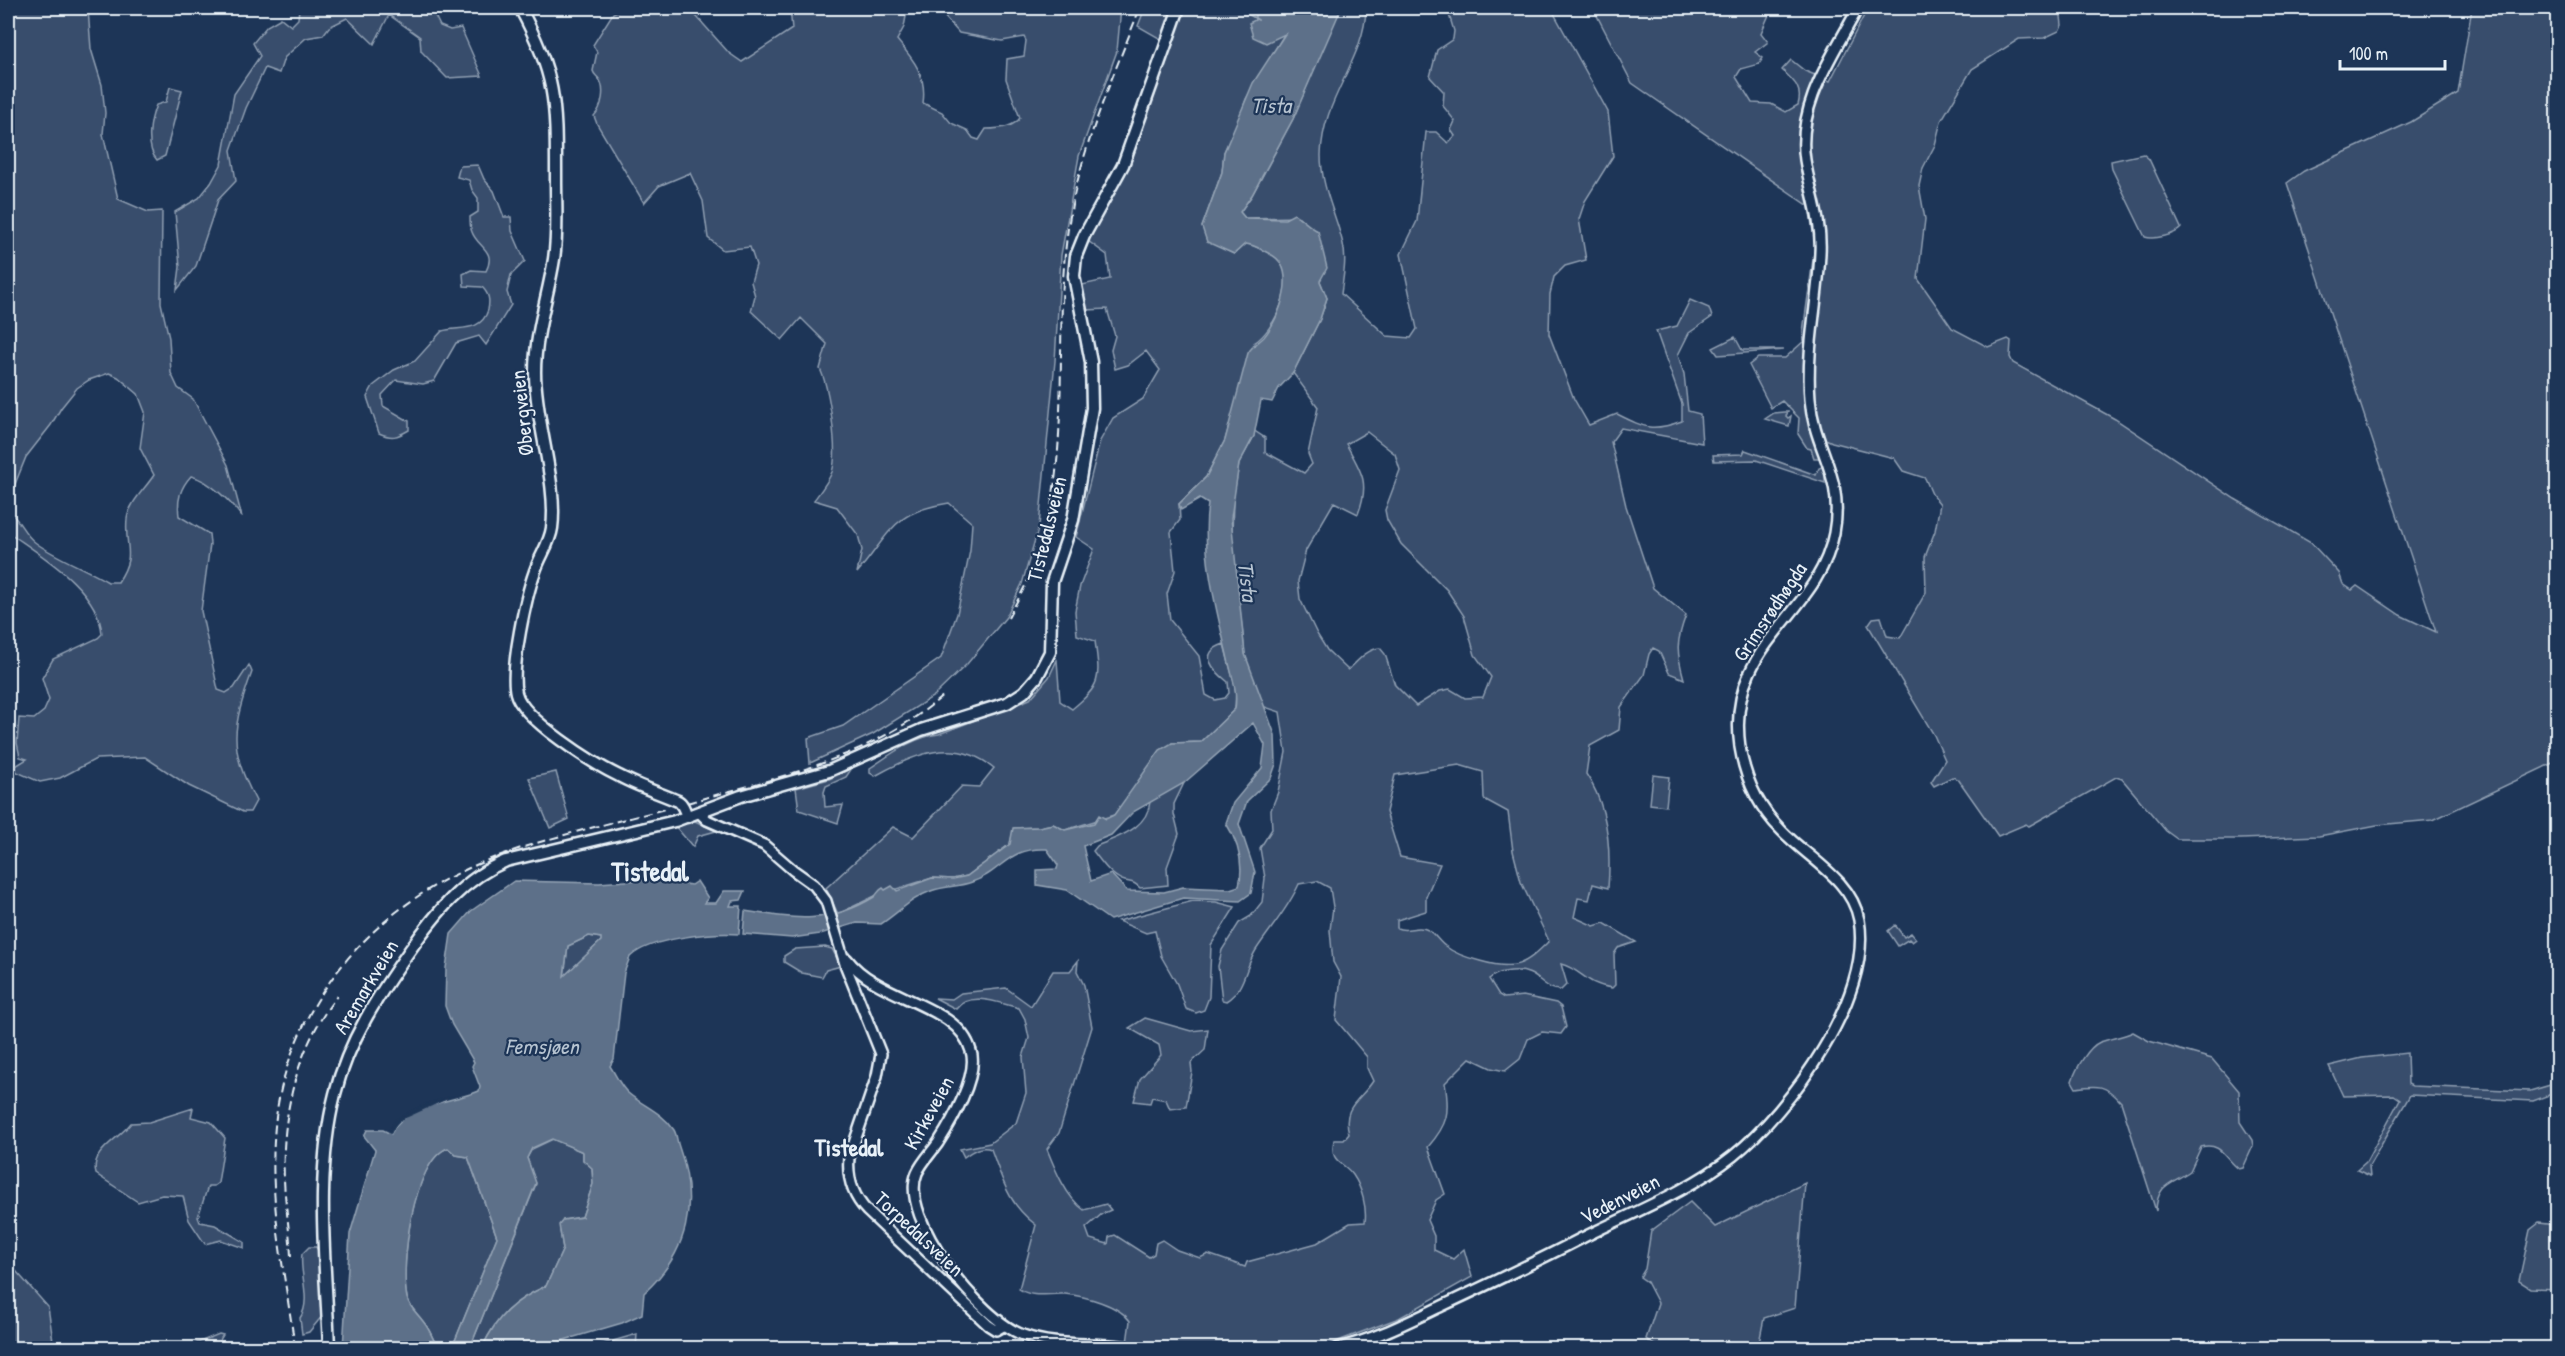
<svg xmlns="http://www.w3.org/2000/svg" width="2565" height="1356" font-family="'Patrick Hand',sans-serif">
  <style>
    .green { fill: #374d6c; stroke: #909fb2; stroke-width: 1.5; fill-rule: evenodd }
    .water { fill: #5d7089; stroke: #95a4b5; stroke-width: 1.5; fill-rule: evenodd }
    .pier { fill: #1d3557 }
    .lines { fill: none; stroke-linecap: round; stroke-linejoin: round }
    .stream { stroke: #95a4b5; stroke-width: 2 }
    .secondary-casing { stroke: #e8f1f8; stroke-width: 14 }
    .primary-casing { stroke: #e8f1f8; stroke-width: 15 }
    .secondary { stroke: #1d3557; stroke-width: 9 }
    .primary { stroke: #1d3557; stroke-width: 10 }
    .rail { stroke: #e8f1f8; stroke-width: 2; stroke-dasharray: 9 4.5; stroke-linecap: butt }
    .labels { text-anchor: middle; stroke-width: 4.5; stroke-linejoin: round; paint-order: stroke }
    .street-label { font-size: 21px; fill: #e8f1f8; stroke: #1d3557 }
    .water-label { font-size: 22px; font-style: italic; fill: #b7c4d1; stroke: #1d3557 }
    .quarter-label { font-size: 24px; font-weight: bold; fill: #e8f1f8; stroke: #1d3557 }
    .district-label { font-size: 27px; font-weight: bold; fill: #e8f1f8; stroke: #1d3557 }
  </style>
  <rect width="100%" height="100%" fill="#1d3557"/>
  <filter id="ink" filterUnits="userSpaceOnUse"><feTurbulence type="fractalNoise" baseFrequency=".0167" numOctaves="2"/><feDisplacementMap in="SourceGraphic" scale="12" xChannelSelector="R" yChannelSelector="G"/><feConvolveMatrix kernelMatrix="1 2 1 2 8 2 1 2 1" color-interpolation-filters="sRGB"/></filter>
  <g filter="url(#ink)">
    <!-- green -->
    <path class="green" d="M8 8H91L88 9 91 49 102 85 105 113 103 134 118 199 148 212 162 211 161 303 169 338 171 373 178 388 193 399 228 465 242 517C231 502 209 480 191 476 180 488 177 500 179 516L209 534 210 544 201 611 218 690 226 693 234 688 249 665 252 672C232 728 228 747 256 801L250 812H243L189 786 145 757 96 759 60 778 40 782 17 772 14 767 27 759 20 757 17 743 19 718 34 719 44 711 49 700 42 678 53 659 98 638 102 634C99 589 40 555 8 532ZM109 373 118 377 138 394 145 412 140 448 154 475C145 489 129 503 127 519 124 548 137 553 118 582H108C86 569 55 557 36 543 24 535 20 520 9 511L11 494 26 457 51 425 61 408 77 388 89 380Z
      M299 8H431L440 26 450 30 461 28 482 76 447 78 421 51 420 37 389 15 374 44 347 18 329 27 323 35 306 38 284 58 279 73 265 68 246 108 231 150 236 181 218 200 196 266 177 290 180 267 175 212 199 198 211 183 221 165 234 94 260 56 253 43 267 26 281 18 291 26 298 19Z
      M625 8H655L664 12 672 8H689L729 53 742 62 792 29 790 8H914L907 11 904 27 897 40C914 60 927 76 923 103L942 112 951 123 967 130 973 138 979 140 986 129C998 129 1013 128 1020 118L1006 79 1007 59 1024 56 1026 41 1024 37 1002 41 959 33 937 8H1121L1117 51 1079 156 1061 255 1055 361 1039 526 1022 584 1006 617 967 664 934 696 873 734 810 763 808 738 843 726 941 658 957 614 970 551 972 523 949 503C891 512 891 533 857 573L862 550 858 535 837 507 814 500C820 492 828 482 832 472 839 452 829 387 820 369L827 344 801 318 782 340 751 311 755 296 751 282 756 265 750 247 723 250 708 238 703 201 690 173 659 186 644 203 597 124 594 116C602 108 606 89 599 79 597 76 594 75 593 71L597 52 593 45 613 13Z
      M1145 8H1255V20L1266 42 1285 33 1246 99 1237 125 1224 152 1222 172 1202 227 1222 248 1234 254 1245 244C1252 244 1256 247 1262 250 1267 252 1276 255 1279 259 1297 282 1275 330 1254 343L1225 440 1206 477 1179 504 1180 520 1171 532 1175 571 1167 594 1170 620 1199 656 1206 695 1215 700 1225 698 1229 693 1228 682C1213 670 1197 653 1224 644L1236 690 1235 709 1201 742 1172 743 1114 815 1065 830 1053 824 1039 827 1014 828 1010 844 967 876 953 879 932 878 877 895 838 914 826 888 893 827 913 837 962 786 979 787 994 768C955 736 914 754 875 776L870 773V768C891 754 913 737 939 734L1030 699 1049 677 1057 660 1060 701 1072 709C1102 685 1100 678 1095 641L1077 635 1075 611 1080 586 1094 549 1076 537 1100 441 1113 418 1143 399 1160 370 1146 351 1128 365 1115 369 1111 350 1115 336 1107 309 1087 310 1082 285 1110 279 1107 255 1088 241 1124 174 1170 47 1161 39 1138 26Z
      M1340 8H1366C1365 60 1322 98 1321 155 1321 187 1336 214 1343 244 1347 260 1343 278 1341 294L1387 336 1411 338 1417 329 1401 254 1417 221 1426 132H1436L1448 143 1455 136 1451 130 1455 121 1443 106 1444 92 1430 77 1437 50 1453 39 1454 31 1447 8H1551L1608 112 1613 156 1585 201 1579 219 1586 260 1565 266 1554 277 1550 294 1549 334 1574 399 1589 425 1617 414C1645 428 1652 432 1682 421V404L1656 331 1677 326 1690 300 1709 308 1712 317 1689 333 1678 355 1684 374 1688 411 1700 414 1702 443 1621 428 1611 442 1626 506 1653 588 1686 615C1676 642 1676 651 1684 679L1669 673 1659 651 1653 648 1649 654 1644 675 1621 707 1619 730 1590 746 1586 774C1608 806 1611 851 1608 888L1593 884 1589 900 1578 898 1574 917 1594 926 1604 923 1636 942 1618 948 1614 954 1615 985 1612 988C1586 985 1581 969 1561 964L1567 984 1561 990C1542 991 1539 968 1511 971 1501 972 1497 973 1489 979L1499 995 1504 998 1523 996 1556 1003 1561 1007 1566 1027 1561 1034 1542 1032 1528 1039 1520 1059 1505 1071 1491 1068 1470 1058 1445 1083C1450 1113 1448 1124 1428 1147L1445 1194 1436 1200 1427 1220 1434 1236V1250L1453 1259 1464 1249 1472 1277 1399 1318 1330 1344 1302 1348H1162L1127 1343 1130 1321C1119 1305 1085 1296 1065 1294 1048 1293 1034 1299 1019 1289L1036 1225C1008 1204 1003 1181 991 1149 981 1145 972 1151 964 1157L960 1149 990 1143 1016 1123 1026 1093 1023 1057 1029 1038 1025 1019 1019 1008C1001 1004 970 990 956 1009L935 998 952 999 961 993 1006 988 1031 1006 1053 971H1070L1078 961 1077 971 1084 985 1092 1027 1059 1133 1047 1149C1055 1169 1066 1197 1084 1210L1106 1204 1111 1210 1102 1214 1086 1228 1090 1239 1108 1244 1109 1237 1115 1235 1149 1257 1154 1254 1156 1243 1162 1240 1177 1250 1200 1258 1208 1254 1245 1267 1247 1262 1317 1243 1350 1223 1365 1222C1367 1208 1362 1188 1353 1175 1343 1161 1329 1163 1334 1140H1344L1349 1134C1341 1106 1361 1100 1373 1081L1367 1068V1057L1336 1020 1341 977 1333 962 1330 930 1333 907 1330 888 1317 881 1299 884C1288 909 1271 927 1256 950 1244 969 1246 988 1226 1001L1222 1000 1218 966 1222 950 1239 923 1251 916 1262 902 1265 878 1260 848 1272 829 1271 810 1278 792 1286 752 1280 712 1259 705 1245 654 1232 537 1233 499 1239 464 1254 436 1253 430 1265 438V452L1304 473 1312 464 1308 454 1318 407 1293 373 1320 319 1327 298 1320 281 1318 231 1308 226 1299 217 1245 218 1240 212 1252 195 1293 119ZM1367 432 1395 454 1400 470 1385 510 1387 520 1401 544 1447 590 1464 616 1475 655 1491 677 1483 697 1465 698 1450 689 1440 691 1416 706 1395 685 1385 654 1380 648C1367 649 1357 662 1348 670L1327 650 1317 634 1300 599 1298 581 1306 550 1334 502 1358 514C1370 483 1362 472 1346 444ZM1459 765 1483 772 1484 799 1508 812 1513 851 1521 882 1549 941C1524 966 1515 971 1480 961 1468 958 1455 954 1445 946 1439 942 1435 934 1428 930 1418 924 1407 933 1397 928V920L1426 911V897L1440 864 1400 857 1386 812 1395 775Z
      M1593 8H1772L1761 33 1768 42 1755 52 1763 58 1759 64 1741 69 1736 77 1752 103 1771 104 1786 112 1798 105C1803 88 1794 81 1782 70L1791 60 1805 71 1830 81 1868 8H2060L2062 25 2059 31 2044 38 2019 39 1972 69 1941 121 1935 145 1923 168 1919 186 1925 219 1918 279 1952 328 1988 347 2008 339 2011 341 2010 357 2013 363 2115 419 2235 499 2311 543 2339 573 2343 584 2352 590 2357 586 2400 615 2436 632 2287 183 2304 171 2411 122 2458 93 2472 8H2557V761L2433 820 2377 825 2319 836 2241 839H2177L2166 831 2122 779 2116 777 2029 826 2026 824 1998 836 1958 779 1952 777 1934 786 1931 782 1945 760 1934 735 1868 625 1873 618 1881 617 1887 636 1900 638 1926 592 1925 557 1935 531 1940 504 1932 494 1925 478 1903 471 1894 458 1832 442 1813 433 1821 458H1814L1811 449 1807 448 1798 434 1799 418 1782 401 1771 408 1749 365 1758 358H1785L1804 341 1803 332 1815 245 1809 206 1632 83Z
      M170 87 182 90 165 156 157 160C145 147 150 120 156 105L166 102Z
      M2143 154 2149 159 2181 228C2175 235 2154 240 2145 237L2112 169 2111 161Z
      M478 165 484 179 494 191 504 217H511L512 231 525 261 511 275 507 292 511 305 486 345 479 336 456 343 434 381 423 384 396 380 382 395 383 406 409 421V430C397 437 392 439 379 433L367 397 373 386 394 370 415 361 442 331C459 326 481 333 488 310 490 300 489 294 482 287L464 286 463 274 471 270 486 271C497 250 477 247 472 232 470 228 470 222 470 217L478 212V198L472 190 469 180 457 177 460 166Z
      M1735 337 1742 350H1784L1718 355 1713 348Z
      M1785 412H1788L1786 416 1788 418 1791 416 1789 426 1765 419 1774 413Z
      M1745 450 1816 475 1819 468 1825 466V483L1756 460 1714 461 1713 455 1743 454Z
      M852 768 846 777 826 786 824 792 825 807 843 805 838 823 799 810 796 788 829 779Z
      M556 772 569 819 550 828 529 778Z
      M1653 775 1669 777 1666 806 1650 804Z
      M1184 783 1174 804V814L1179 834 1167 867 1168 885 1140 888C1134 881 1130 883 1122 880 1110 875 1101 861 1093 851L1097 846C1119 836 1147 829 1150 802L1172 787Z
      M693 820 716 831 698 836 693 847 676 827Z
      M1193 901 1216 902 1235 907 1211 945 1209 997 1204 1010 1196 1013 1186 1009 1177 984 1161 956 1155 931 1146 933 1118 921Z
      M1895 925 1904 937 1911 933 1916 939 1912 942 1909 939 1898 946 1888 931Z
      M589 936 602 938 601 941 564 977 568 946Z
      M825 947 832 949 841 966 826 970 822 977 802 973 784 962V956L795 949Z
      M1145 1018 1191 1031 1208 1029 1205 1050 1191 1063 1192 1072 1186 1107 1170 1109 1166 1100 1152 1097 1150 1103 1134 1101 1140 1079 1161 1055 1159 1045 1129 1028Z
      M2133 1032 2149 1041 2212 1059 2239 1091 2240 1122 2252 1140 2253 1146 2243 1168 2239 1169C2226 1160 2221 1141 2201 1147L2190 1171C2172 1184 2157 1183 2156 1211L2121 1102C2105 1084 2098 1085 2076 1088L2072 1081C2076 1069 2088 1047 2100 1042 2111 1038 2122 1037 2133 1032Z
      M2407 1053 2408 1084 2412 1086 2530 1091 2557 1083V1092L2533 1101 2410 1095 2369 1166 2370 1176 2357 1170 2366 1162 2400 1099 2394 1095 2343 1096 2329 1066 2362 1058Z
      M193 1108 191 1117 211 1122 225 1138 218 1183 214 1186H208L198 1217 200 1222 215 1225 244 1242V1248L221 1240 205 1244 189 1220 183 1196 162 1195 138 1202 96 1174C90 1151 117 1141 131 1123L149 1122Z
      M553 1139 583 1152V1160L592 1168 593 1184 582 1217 563 1220 560 1231 563 1249 546 1286C513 1301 497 1316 482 1348H470L536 1184 527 1158 532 1149Z
      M448 1148 456 1155 468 1157 497 1237 452 1348H437C434 1340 428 1327 422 1320 416 1312 410 1308 407 1297 400 1266 413 1159 448 1148Z
      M1805 1183 1795 1308 1764 1318 1758 1348H1659L1646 1339 1658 1303 1647 1282 1640 1277 1645 1269 1651 1231 1690 1202 1715 1227Z
      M2539 1223 2557 1225V1289L2530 1288 2519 1281 2530 1230Z
      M309 1247H316L321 1255 323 1315 309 1332 302 1334 300 1318C312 1300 299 1274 302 1254Z
      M8 1262 48 1307 54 1348H8Z
      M219 1334 223 1335 215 1348H185Z
      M637 1334 636 1348H589Z"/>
    <!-- water -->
    <path class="water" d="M1255 8H1340V11L1293 119 1252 195 1240 212 1245 218 1285 219 1294 214C1303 219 1308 226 1318 231L1327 268 1320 281 1327 298 1320 319 1293 373 1279 388 1272 402 1261 400 1254 436 1239 464 1231 518 1245 654 1275 735 1276 764 1271 778 1247 801 1239 824 1255 872 1251 893 1240 901 1183 898 1110 920 1067 890 1037 885V870L1057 869 1058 865 1047 849C1006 847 1003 872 972 882 959 887 944 886 931 891 911 898 898 913 881 924L857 923 820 934 792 938 743 934 745 911C795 919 828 925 874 897 878 894 878 890 883 888L885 890 892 886 897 891 932 878 953 879 967 876 1010 844 1013 828 1039 827 1053 824 1065 830 1094 823 1099 815 1106 819 1114 815 1160 750 1172 743 1201 742 1235 709C1238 689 1231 675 1227 655 1216 608 1201 553 1208 504L1200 499 1181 510 1179 504 1206 477 1225 440 1248 353C1252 346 1258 343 1264 337 1280 318 1299 268 1270 254 1262 250 1254 244 1245 244L1234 254 1207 242 1202 227 1222 172 1224 152 1253 83 1285 34 1266 43 1253 37 1249 23 1255 20ZM1253 723 1265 745 1262 768 1233 803 1226 823C1238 842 1244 864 1239 886L1230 889 1183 887 1164 892 1127 891 1111 874 1091 881 1083 846 1111 835 1133 812 1184 783Z
      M653 879 691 885 697 881 708 898 704 903H716L724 891H745L741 900 732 901 730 906H741L739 934C712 932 649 938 630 957L624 973 614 1059 610 1066C616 1075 620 1086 628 1093 643 1106 662 1112 674 1130 677 1135 677 1142 679 1147 699 1203 688 1253 644 1293L642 1314 622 1323 537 1348H482C497 1316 513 1301 546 1286L563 1249 559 1225 563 1220 582 1217 593 1184 592 1168 583 1160V1152L552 1139 532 1148 527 1158 536 1183 470 1348H452L497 1237 468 1157 456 1155 448 1148C413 1160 400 1266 407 1298 410 1308 416 1312 422 1320 428 1327 434 1340 437 1348H343L350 1234 375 1150 364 1136 367 1130H383L391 1134C405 1104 453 1102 479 1091L480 1087 472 1066 474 1062 452 1025 445 1006 446 968 451 934 471 911 514 881 599 883ZM589 936 601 938V941L564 976 568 946Z"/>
    <!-- pier -->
    <path class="pier" d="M454 1096 397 1122 391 1134 388 1133 395 1120 426 1104Z"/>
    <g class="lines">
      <!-- stream -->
      <path class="stream" d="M1126 8 1142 11 1159 8
        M1238 8 1258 20"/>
      <defs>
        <path id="secondary" d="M699 812 707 820 764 845 793 870 814 885 826 901 846 967 881 1054 877 1076 849 1158C847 1179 853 1196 867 1211L988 1325 996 1330 1003 1326
          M847 959C879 1001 958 1003 971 1051 979 1075 951 1123 938 1143 931 1153 922 1162 917 1173 898 1218 981 1320 1023 1335 1058 1348 1098 1341 1135 1348
          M1338 1348C1375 1339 1408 1322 1442 1306 1489 1284 1536 1262 1582 1238 1632 1213 1689 1191 1733 1156 1790 1110 1873 997 1859 920 1852 880 1808 858 1782 831 1759 808 1745 779 1740 747 1725 642 1818 618 1834 533 1845 475 1814 451 1810 399 1806 348 1818 302 1820 253 1822 220 1810 191 1805 160 1796 105 1834 54 1858 8"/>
        <path id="primary" d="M520 8C557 76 556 104 556 180 556 206 558 233 554 259 548 297 535 333 535 372 535 421 558 483 552 528 550 543 540 556 535 571 526 596 510 668 516 693 522 719 594 764 619 776 638 786 659 793 678 801 683 804 685 811 687 817
          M329 1348C326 1266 314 1176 335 1094 348 1041 379 994 410 950 435 914 464 878 506 861L675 821 741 796 829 771 921 730 1007 703 1024 692 1037 677 1050 652 1052 582 1073 520 1092 408 1091 362 1074 276 1076 256 1084 236 1123 165 1179 8"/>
      </defs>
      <!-- secondary casing -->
      <use href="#secondary" class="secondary-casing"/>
      <!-- primary casing -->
      <use href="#primary" class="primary-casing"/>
      <!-- secondary -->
      <use href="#secondary" class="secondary"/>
      <!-- primary -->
      <use href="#primary" class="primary"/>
      <!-- rail -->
      <path class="rail" d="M1008 618C1021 594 1034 571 1042 544 1071 446 1054 338 1067 236 1077 156 1111 82 1140 8
        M687 803C781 776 868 760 944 695
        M291 1257C290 1231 285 1205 284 1179 281 1115 297 1047 337 996
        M295 1348C286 1281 270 1210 274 1141 279 1021 360 917 469 868 531 840 602 826 668 808"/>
    </g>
  </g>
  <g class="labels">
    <!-- street labels -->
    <g class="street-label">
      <text transform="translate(522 413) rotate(-96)" y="7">Øbergveien</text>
      <text transform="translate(1047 529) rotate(-76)" y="7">Tistedalsveien</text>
      <text transform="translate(1770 612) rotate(-56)" y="7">Grimsrødhøgda</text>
      <text transform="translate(366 987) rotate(-59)" y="7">Aremarkveien</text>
      <text transform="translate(929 1113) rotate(-61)" y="7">Kirkeveien</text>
      <text transform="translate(1620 1199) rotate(-27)" y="7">Vedenveien</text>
      <text transform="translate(919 1234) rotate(43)" y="7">Torpedalsveien</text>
    </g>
    <!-- water labels -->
    <g class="water-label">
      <text x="1271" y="113">Tista</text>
      <text transform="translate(1248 581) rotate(83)" y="8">Tista</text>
      <text x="542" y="1054">Femsjøen</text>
    </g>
    <!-- quarter labels -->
    <g class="quarter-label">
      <text x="849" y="1156">Tistedal</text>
    </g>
    <!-- district labels -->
    <g class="district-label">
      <text x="650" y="881">Tistedal</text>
    </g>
  </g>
  <!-- margin -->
  <rect width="2565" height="1356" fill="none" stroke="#1d3557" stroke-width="30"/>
  <rect x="15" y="15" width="2535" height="1326" fill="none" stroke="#e8f1f8" stroke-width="2" filter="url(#ink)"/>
  <!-- scale -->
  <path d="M2340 60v9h105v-9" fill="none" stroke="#e8f1f8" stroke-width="3"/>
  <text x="2349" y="60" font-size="18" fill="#e8f1f8" stroke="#1d3557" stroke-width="4.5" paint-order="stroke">100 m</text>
</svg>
